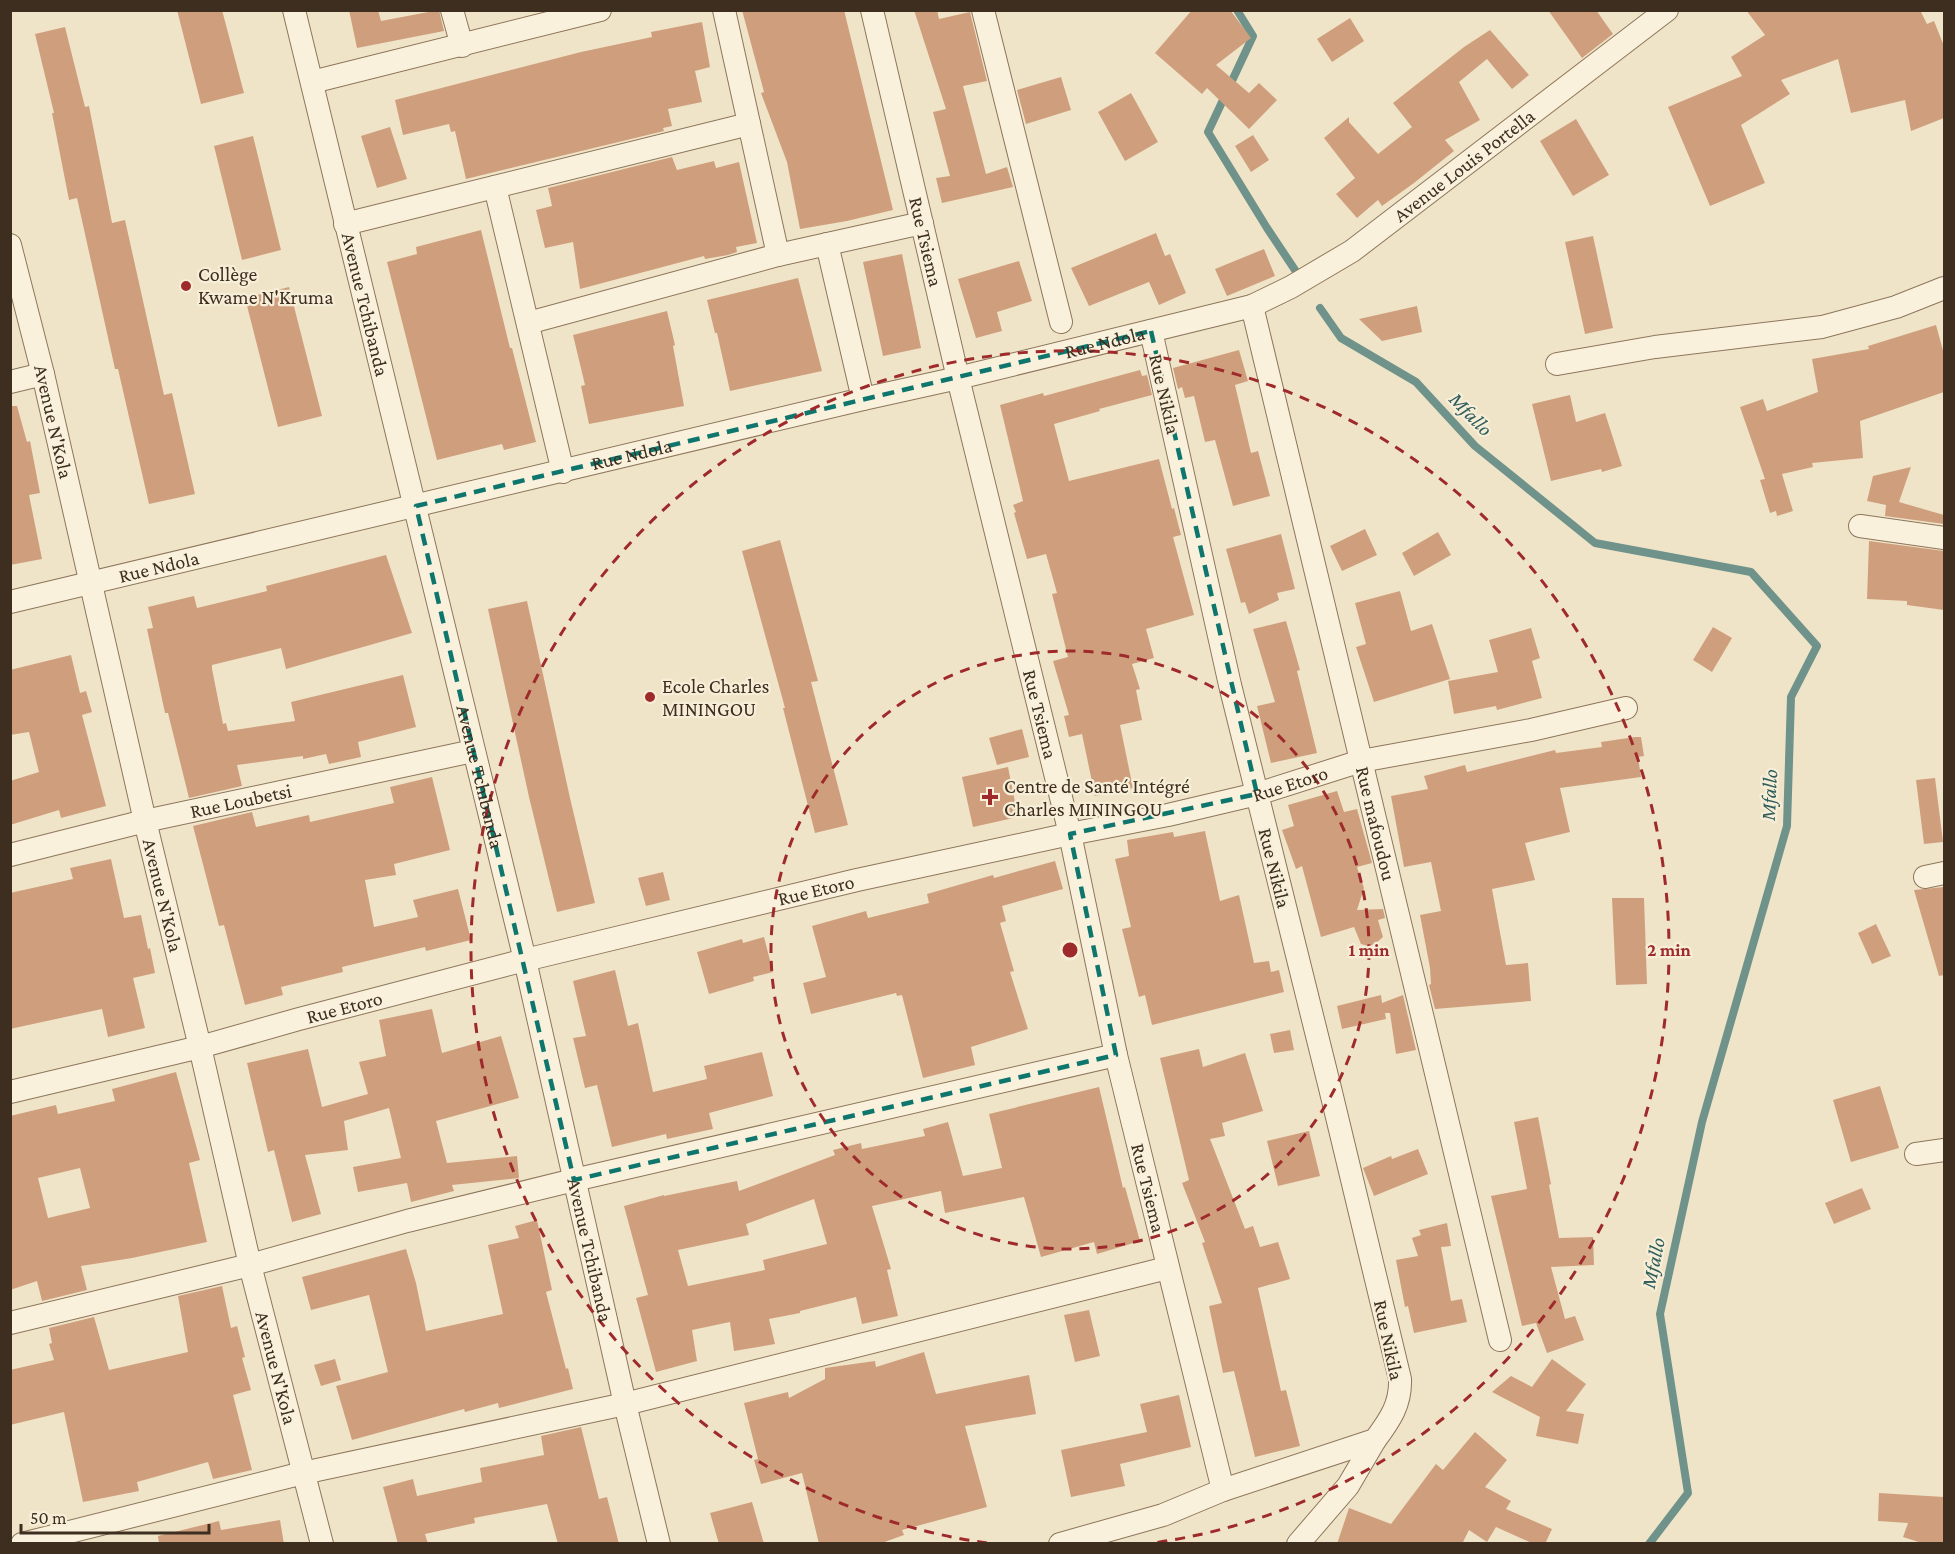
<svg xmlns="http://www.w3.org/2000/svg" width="1955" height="1554" font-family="'Crimson Pro',serif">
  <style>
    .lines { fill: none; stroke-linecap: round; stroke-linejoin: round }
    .stream { stroke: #6f938a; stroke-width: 8 }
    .building { fill: #cf9f7d; fill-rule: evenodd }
    .minor-casing { stroke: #8d765c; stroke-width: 24 }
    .minor { stroke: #faf1dc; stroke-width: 22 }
    .marked { fill: none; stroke: #0f766e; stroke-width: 4.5; stroke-dasharray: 12 8; stroke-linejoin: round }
    .ring { fill: none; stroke: #9e2a2b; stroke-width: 3; stroke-dasharray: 10 8 }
    .poi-dot { fill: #9e2a2b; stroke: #f7eed8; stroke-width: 2 }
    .labels { text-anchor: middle; stroke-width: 4.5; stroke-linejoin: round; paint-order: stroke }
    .street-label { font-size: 20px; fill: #3d2e20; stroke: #f7eed8 }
    .poi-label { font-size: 20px; fill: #3d2e20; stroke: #f7eed8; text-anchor: start }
    .water-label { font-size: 21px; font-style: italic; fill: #2f5d5a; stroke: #f7eed8 }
    .centre { fill: #9e2a2b; stroke: #f7eed8; stroke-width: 3 }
    .ring-label { font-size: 18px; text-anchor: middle; font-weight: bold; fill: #9e2a2b; stroke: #f7eed8; stroke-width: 4.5; stroke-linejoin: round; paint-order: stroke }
  </style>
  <rect width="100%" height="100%" fill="#f0e4c8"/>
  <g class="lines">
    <!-- stream -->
    <path class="stream" d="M1237 10 1253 36 1208 132 1267 228 1295 270
      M1320 308 1341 338 1416 382 1475 446 1595 543 1751 572 1817 646 1791 697 1787 826 1702 1122 1660 1314 1688 1493 1649 1544"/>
  </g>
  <!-- building -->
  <path class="building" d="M177 10H222L244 93 201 104Z
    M349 10H378L381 21 439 10 444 31 357 48Z
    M742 10H844L893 210 847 221 800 229 787 162 761 93 764 92Z
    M914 10H937L939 19 970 12 987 81 963 86 986 174 1007 167 1013 187 942 203 936 178 950 176 933 112 946 109Z
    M1192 10H1230L1251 38 1216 65 1249 93 1259 83 1277 100 1249 129 1207 88 1202 94 1155 53Z
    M1548 10H1596L1613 34 1582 58Z
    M1746 10H1920L1927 24 1934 21 1944 46V118L1911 131 1905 100 1851 113 1838 59 1781 80 1790 94 1741 125 1765 183 1710 206 1668 107 1742 76 1731 57 1765 35Z
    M1350 18 1364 41 1332 62 1317 39Z
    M702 22 710 67 695 71 702 102 668 109 672 126 663 128 664 131 466 179 455 131 451 132 449 124 403 135 395 100 581 52 652 37 651 32Z
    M65 27 85 107 89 106 112 223 125 220 164 395 172 393 195 494 149 504 118 369H115L77 198 69 200 52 113H54L35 34Z
    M1490 30 1529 75 1512 89 1487 59 1459 82 1480 120 1445 140 1454 151 1414 183 1382 206 1378 200 1357 218 1336 194 1355 178 1324 138 1349 117V122L1378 154 1412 127 1393 103 1464 47Z
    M1061 77 1071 110 1026 124 1017 90Z
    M1131 93 1158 142 1125 161 1098 112Z
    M1576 119 1609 175 1573 196 1540 141Z
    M390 127 407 179 377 188 361 136Z
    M1253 135 1269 160 1251 172 1235 146Z
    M253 136 281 250 242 260 214 146Z
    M672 157 677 170 714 161 716 168 739 162 757 243 736 247 737 252 728 255 705 259 704 256 580 289 573 242 545 248 536 210 552 206 548 188Z
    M481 230 510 348H512L536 442 504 450 502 444 437 460 387 262 417 254 416 247Z
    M1156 233 1165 256 1170 254 1186 293 1159 305 1149 282 1089 306 1071 268Z
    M1593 236 1613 328 1585 334 1565 242Z
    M1264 249 1275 276 1227 296 1215 269Z
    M902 254 921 348 883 356 863 262Z
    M1019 261 1032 301 997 312 1002 331 976 338 958 279Z
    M798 278 822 371 730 391 717 333H715L707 300Z
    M289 287 322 416 278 427 245 298Z
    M1417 306 1422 332 1382 341 1359 319Z
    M667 311 675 345 673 346 684 406 589 424 581 386 585 385 573 335Z
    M1936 325 1944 354V392L1860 421 1863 458 1812 463 1813 467 1782 474 1793 511 1777 516 1776 511 1770 513 1760 480 1765 479 1740 407 1763 399 1767 411 1818 392 1812 359 1869 349 1868 346Z
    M1239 350 1248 381 1235 385 1251 453 1258 451 1270 496 1233 506 1215 440 1205 442 1194 396 1185 398 1182 387 1178 389 1173 368Z
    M1140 370 1142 376 1147 375 1152 395 1099 409 1100 411 1054 424 1069 481 1159 459 1172 509 1174 508 1181 535 1173 537 1194 615 1146 629 1154 658 1132 664 1140 689 1136 690 1142 720 1120 725 1133 788 1095 796 1082 734 1069 737 1064 716 1069 715 1053 661 1068 657 1052 594 1057 593 1046 554 1027 559 1014 513 1016 512 1013 505 1023 501 1000 405 1043 393 1044 396Z
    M1570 395 1576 422 1605 413 1622 466 1602 472 1601 469 1551 481 1532 404Z
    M10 406H17L27 442 30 441 40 493 29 495 42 559 10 565Z
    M1911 467 1899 502 1944 515V524L1885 516 1886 505 1867 501 1873 476Z
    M1365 529 1377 555 1342 571 1330 546Z
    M1438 532 1451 555 1414 576 1402 553Z
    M1281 534 1295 589 1277 593 1279 600 1249 614 1245 602 1241 603 1226 549Z
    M780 540 818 681 811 682 848 825 815 833 783 708H785L742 551Z
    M1869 541 1944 551V610L1907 605V601L1867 599Z
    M386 555 412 633 286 669 281 648 212 665V669L223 724 226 723 228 731 295 721 291 702 403 675 416 727 358 742 361 757 329 764 326 754 303 759V756L237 765 242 786 189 798 168 713H165L147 629 153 628 148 607 194 596 197 608 267 591 266 586Z
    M1400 591 1411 631 1432 624 1450 679 1374 702 1356 647 1366 644 1355 603Z
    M527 601 570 798 595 903 557 912 529 797 488 609Z
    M1286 621 1300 670 1297 671 1317 753 1271 763 1257 706 1275 702 1253 629Z
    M1713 627 1732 638 1712 672 1693 660Z
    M1531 628 1540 658 1532 661 1542 698 1497 710 1496 706 1454 714 1448 681 1498 672 1489 640Z
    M71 655 80 693 86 691 92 712 82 715 106 806 61 818 59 810 10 825V781L39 772 29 732 10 735V670Z
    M1022 729 1029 757 997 765 989 738Z
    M1635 737H1641L1644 756 1638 757 1641 777 1560 788 1570 832 1525 843 1535 880 1492 889 1506 965 1528 963 1531 1001 1435 1009 1429 985 1431 984 1430 968 1420 915 1441 911 1431 862 1404 867 1391 796 1428 789 1424 776 1465 765 1467 772 1555 750 1556 753 1602 747 1601 742Z
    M1008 767 1018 817 973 827 962 777Z
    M432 777 450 850 394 864 396 875 365 880 374 927 418 917 413 900 458 889 471 940 426 951 425 947 342 967 343 972 281 987 283 995 245 1005 224 925 219 926 193 826 252 812 256 827 309 815 310 822 394 803 390 787Z
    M1935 778 1943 842 1924 844 1916 780Z
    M1337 791 1344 812 1357 809 1372 863 1357 867 1364 888 1357 910 1383 909 1385 918 1378 920 1383 937 1375 944 1368 946 1361 944 1354 927 1321 937 1302 866 1296 869 1282 830 1294 826 1288 805Z
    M1205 831 1220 901 1239 895 1254 963 1269 961 1271 972 1279 970 1284 992 1152 1025 1145 995 1139 997 1122 929 1131 927 1115 859 1129 856 1127 840 1173 832 1174 837Z
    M111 859 124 918 141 915 148 949 150 948 155 973 133 978 145 1028 108 1037 102 1009 10 1029V893L73 879 70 868Z
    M1055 861 1063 889 1002 906 1006 921 1000 923 1014 971 1010 972 1028 1029 971 1047 975 1065 923 1078 902 995 897 996 896 993 811 1014 803 983 826 977 812 926 866 911 868 918 929 903 927 894 993 875 994 878Z
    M663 872 670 900 646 906 638 878Z
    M1944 887V975L1939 976 1914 890Z
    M1612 898H1644L1647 984 1616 985Z
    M1876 924 1891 956 1872 964 1858 933Z
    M764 937 773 972 753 977 754 981 709 994 697 952 742 939 743 943Z
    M615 970 628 1026 638 1023 653 1092 707 1079 704 1066 762 1052 773 1096 709 1113 713 1129 667 1139 666 1134 612 1147 597 1085 585 1088 573 1038 586 1036 573 981Z
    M1381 995 1382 1003 1403 995 1416 1050 1396 1054 1390 1013H1385L1386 1019 1342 1029 1337 1006Z
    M432 1009 442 1053 501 1036 519 1098 436 1121 447 1163 517 1156 519 1178 452 1185 454 1191 411 1202 407 1183 358 1192 353 1167 401 1158 389 1108 344 1121 348 1150 305 1155 321 1214 292 1222 274 1150 268 1152 247 1063 308 1049 322 1107 368 1094 359 1062 386 1056 379 1020Z
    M1290 1030 1294 1050 1274 1053 1270 1034Z
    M1199 1049 1203 1067 1245 1053 1263 1111 1222 1123 1225 1136 1210 1139 1245 1229 1253 1226 1260 1247 1278 1242 1290 1279 1258 1288 1281 1391 1286 1390 1300 1446 1255 1457 1234 1371 1223 1373 1209 1306 1222 1303 1202 1243 1205 1242 1182 1183 1189 1180 1160 1058Z
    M176 1072 200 1160 189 1163 207 1242 132 1258 81 1266 87 1290 42 1301 37 1281 10 1290V1116L56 1105 58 1114 115 1101 112 1089ZM80 1168 90 1208 48 1218 38 1178Z
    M1880 1086 1899 1148 1851 1162 1833 1100Z
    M1099 1087 1123 1188 1125 1187 1140 1241 1097 1254 1094 1242 1041 1257 1024 1197 945 1213 941 1191 872 1206 891 1269 887 1270 898 1316 862 1324 856 1297 800 1311V1313L769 1319 775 1344 734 1351 730 1322 692 1330 697 1361 656 1372 636 1298 648 1295 624 1206 664 1195V1196L737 1181 739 1191 835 1155 833 1150 861 1143 862 1149 925 1136 923 1129 948 1122 963 1176 1002 1168 989 1114ZM814 1199 827 1244 763 1260 765 1270 688 1286 678 1250 749 1235 746 1224Z
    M1538 1117 1551 1184 1549 1185 1559 1238 1593 1237 1594 1265 1551 1267 1565 1319 1575 1316 1584 1340 1547 1353 1536 1323 1522 1326 1491 1196 1527 1189 1514 1122Z
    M1309 1131 1320 1176 1278 1186 1267 1141Z
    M1418 1149 1428 1174 1374 1196 1363 1168 1391 1156 1392 1159Z
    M1862 1188 1871 1209 1834 1224 1825 1203Z
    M537 1220 552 1290 546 1292 566 1369 568 1368 573 1389 499 1408 498 1403 465 1412 464 1409 352 1440 336 1386 388 1372 369 1295 311 1310 302 1277 406 1249 416 1283 426 1331 503 1314 488 1245 519 1238 515 1226Z
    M1447 1223 1451 1246 1441 1247 1451 1301 1462 1299 1467 1322 1414 1333 1408 1306 1405 1307 1396 1260 1418 1256 1412 1238 1421 1235 1419 1230Z
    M222 1286 231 1328 237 1326 245 1357 242 1358 251 1390 233 1395 252 1470 213 1479 208 1462 137 1482 139 1491 83 1502 64 1412 10 1425V1370L54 1360 49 1344 52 1343 49 1328 94 1317 109 1370 188 1352 178 1296Z
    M1089 1310 1100 1356 1075 1362 1064 1315Z
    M924 1352 936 1394 1029 1375 1036 1414 965 1426 987 1507 902 1530 904 1535 879 1544H819L802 1473 761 1484 754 1460 758 1459 744 1403 788 1392 789 1398 825 1379V1368L875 1361 876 1367Z
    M335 1359 341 1380 321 1386 314 1365Z
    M1552 1359 1586 1384 1566 1411 1584 1414 1578 1444 1536 1436 1540 1417 1492 1392 1511 1376 1532 1387Z
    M1179 1395 1191 1447 1120 1464 1125 1486 1071 1497 1061 1450 1147 1432 1140 1404Z
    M581 1427 599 1499 607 1497 619 1544H558L547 1504 474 1518 475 1523 425 1534 428 1544H398L383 1487 413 1479 417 1496 482 1482 480 1468 544 1455 541 1436Z
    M1475 1432 1507 1460 1485 1487 1511 1501 1506 1509 1552 1529 1545 1544H1534L1496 1527 1487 1542 1469 1530 1462 1544H1337L1349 1508 1391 1524 1436 1464 1443 1470Z
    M1879 1493 1944 1497V1544H1925L1903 1537 1908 1523 1878 1521Z
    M752 1502 764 1544H719L710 1513Z
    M280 1520 284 1544H159L158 1536 219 1521 221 1530Z"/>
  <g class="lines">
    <defs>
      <g id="minor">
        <path id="s1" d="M294 10 525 960 625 1404 659 1544"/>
        <path d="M452 10 462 46"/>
        <path d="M724 10 778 255"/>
        <path id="s2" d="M872 10 958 378 1070 834 1116 1055 1223 1490"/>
        <path d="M983 10 1061 322"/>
        <path d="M312 82 600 10"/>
        <path d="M495 187 563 472"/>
        <path d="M345 224 749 124"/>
        <path d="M827 244 863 399"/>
        <path id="s3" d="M10 245 43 374 145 821 200 1047 250 1265 322 1544"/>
        <path id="s4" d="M1252 306 1500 1340"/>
        <path d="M528 323 778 255 922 223"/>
        <path d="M1557 364 1655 347 1822 327 1896 307 1944 288"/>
        <path d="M10 382 43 374"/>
        <path d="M1860 526 1944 538"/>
        <path id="s5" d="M10 602 863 399 958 378 1252 306 1291 287 1352 251 1667 10"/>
        <path id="s6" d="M10 855 145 821 473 751"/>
        <path d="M1925 877 1944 873"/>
        <path id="s7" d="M10 1092 200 1047 299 1019 525 960 857 880 1070 834 1168 815 1257 794 1361 761 1531 730 1626 708"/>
        <path d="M1916 1154 1944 1150"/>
        <path d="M10 1323 250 1265 407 1221 574 1180 1116 1055"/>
        <path d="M22 1544 303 1473 625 1404 1167 1268"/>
        <path d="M1060 1544 1163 1515 1223 1490 1375 1440C1390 1420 1401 1404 1400 1379L1330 1088 1230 685 1151 331"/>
        <path d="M1298 1544 1348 1486 1375 1440"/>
      </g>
    </defs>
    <!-- minor casing -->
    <use href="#minor" class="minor-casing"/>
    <!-- minor -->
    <use href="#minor" class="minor"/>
  </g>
  <!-- marked area -->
  <path class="marked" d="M1151 331 1257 794 1070 834 1116 1055 574 1180 416 506Z"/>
  <!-- distance rings -->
  <g class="ring">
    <circle cx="1070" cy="950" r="299"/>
    <path d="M987 1543A599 599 0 1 1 1153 1543"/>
  </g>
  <!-- markers -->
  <g class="poi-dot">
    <circle cx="186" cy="286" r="6"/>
    <circle cx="650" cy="697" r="6"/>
    <path d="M987 788h6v6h6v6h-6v6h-6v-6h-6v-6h6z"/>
  </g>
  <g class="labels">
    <!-- street labels -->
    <g class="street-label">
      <text dy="7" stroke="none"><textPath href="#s5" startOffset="1532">Avenue Louis Portella</textPath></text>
      <text dy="7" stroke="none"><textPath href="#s2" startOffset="238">Rue Tsiema</textPath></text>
      <text dy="7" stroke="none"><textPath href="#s1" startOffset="303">Avenue Tchibanda</textPath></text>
      <text dy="7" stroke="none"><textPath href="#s5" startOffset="1125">Rue Ndola</textPath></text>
      <text transform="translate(1165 394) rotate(77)" y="7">Rue Nikila</text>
      <text dy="7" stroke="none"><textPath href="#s3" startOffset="182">Avenue N'Kola</textPath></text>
      <text dy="7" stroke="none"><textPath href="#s5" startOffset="639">Rue Ndola</textPath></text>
      <text dy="7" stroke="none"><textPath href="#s5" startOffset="153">Rue Ndola</textPath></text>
      <text dy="7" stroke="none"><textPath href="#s2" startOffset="724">Rue Tsiema</textPath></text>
      <text dy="7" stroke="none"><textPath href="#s1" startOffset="789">Avenue Tchibanda</textPath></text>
      <text dy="7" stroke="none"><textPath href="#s7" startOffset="1317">Rue Etoro</textPath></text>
      <text dy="7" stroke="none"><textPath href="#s6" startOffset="237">Rue Loubetsi</textPath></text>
      <text dy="7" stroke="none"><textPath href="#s4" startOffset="532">Rue mafoudou</textPath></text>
      <text transform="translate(1275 868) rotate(76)" y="7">Rue Nikila</text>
      <text dy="7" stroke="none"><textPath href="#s7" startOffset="831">Rue Etoro</textPath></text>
      <text dy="7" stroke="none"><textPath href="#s3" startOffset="668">Avenue N'Kola</textPath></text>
      <text dy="7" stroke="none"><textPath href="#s7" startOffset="345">Rue Etoro</textPath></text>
      <text dy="7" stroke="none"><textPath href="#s2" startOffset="1210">Rue Tsiema</textPath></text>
      <text dy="7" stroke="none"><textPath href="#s1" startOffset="1275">Avenue Tchibanda</textPath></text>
      <text transform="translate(1389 1340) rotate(78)" y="7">Rue Nikila</text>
      <text dy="7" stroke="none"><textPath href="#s3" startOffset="1154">Avenue N'Kola</textPath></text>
    </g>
    <!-- poi labels -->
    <g class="poi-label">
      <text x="198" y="281">Collège<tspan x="198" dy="23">Kwame N'Kruma</tspan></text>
      <text x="662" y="693">Ecole Charles<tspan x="662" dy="23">MININGOU</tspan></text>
      <text x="1004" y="793">Centre de Santé Intégré<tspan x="1004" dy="23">Charles MININGOU</tspan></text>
    </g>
    <!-- water labels -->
    <g class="water-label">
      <text transform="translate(1471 414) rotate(46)" y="7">Mfallo</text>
      <text transform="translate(1769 795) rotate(-87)" y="7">Mfallo</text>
      <text transform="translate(1653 1263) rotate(-78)" y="7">Mfallo</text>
    </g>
  </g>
  <circle cx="1070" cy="950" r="9" class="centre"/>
  <g class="ring-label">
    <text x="1369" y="956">1 min</text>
    <text x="1669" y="956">2 min</text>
  </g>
  <!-- border -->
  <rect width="1955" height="1554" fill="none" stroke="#3d2e20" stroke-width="24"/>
  <!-- scale -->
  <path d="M21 1524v9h188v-9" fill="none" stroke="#3d2e20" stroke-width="3"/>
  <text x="30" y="1524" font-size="18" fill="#3d2e20" stroke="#f7eed8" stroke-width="4.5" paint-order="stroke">50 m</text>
</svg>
